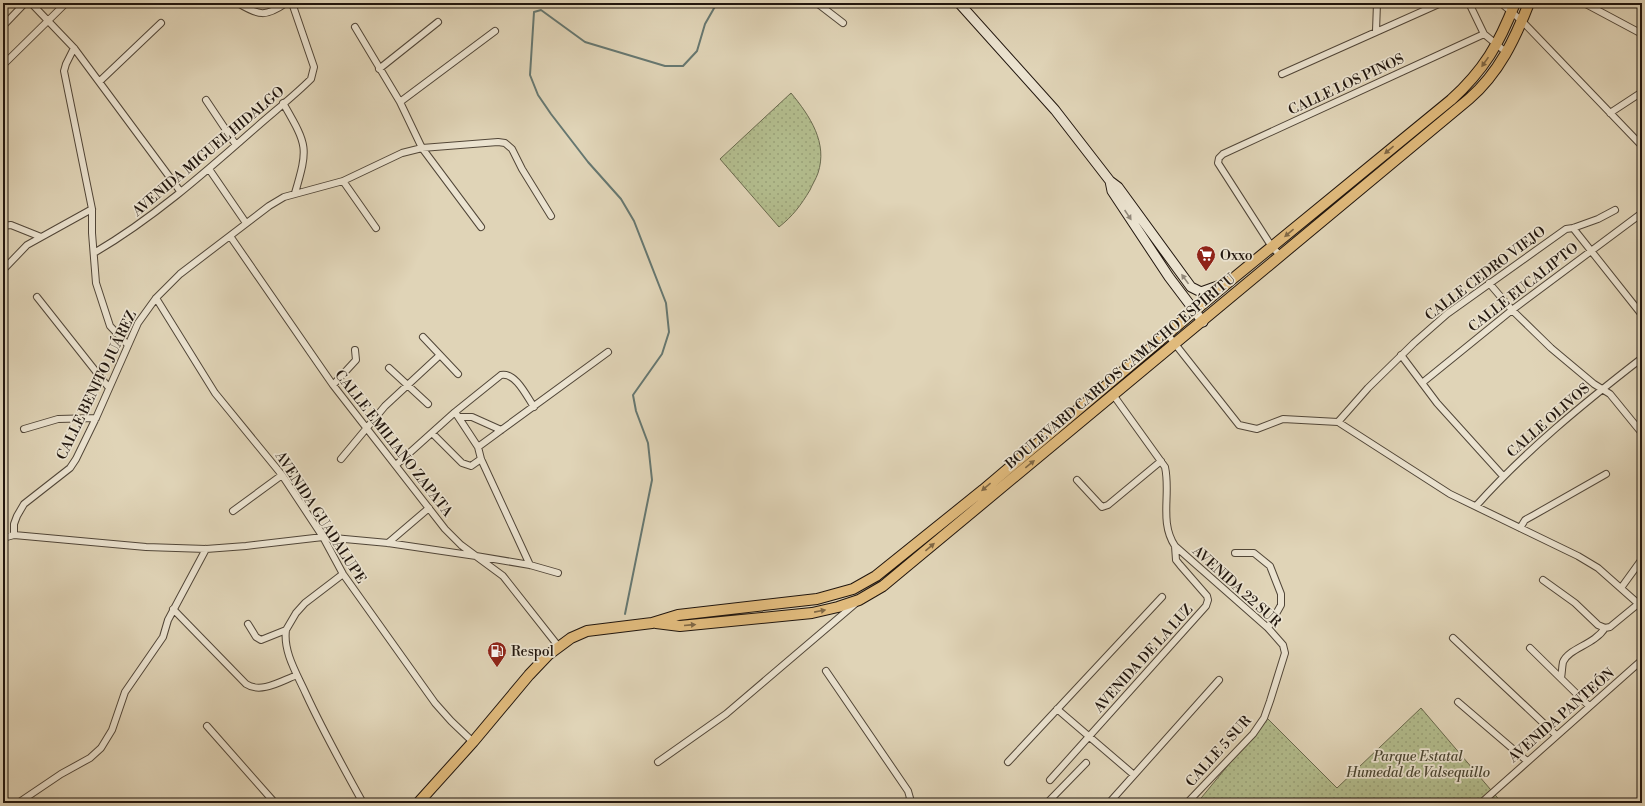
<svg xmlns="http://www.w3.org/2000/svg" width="1645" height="806" font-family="'Libre Bodoni',serif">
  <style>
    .park { fill: url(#park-dots); stroke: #6a6a4e }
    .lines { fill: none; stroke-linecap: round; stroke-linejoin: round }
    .stream { stroke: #667770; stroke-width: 2 }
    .street-casing { stroke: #514638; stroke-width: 8 }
    .secondary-casing { stroke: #21160e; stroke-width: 11 }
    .primary-casing { stroke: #21160e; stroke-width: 12 }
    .street { stroke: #ebe3d0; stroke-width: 6 }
    .secondary { stroke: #ebe3d0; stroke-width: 9 }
    .primary { stroke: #e0ba7c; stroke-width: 10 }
    .oneway { fill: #806845 }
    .oneway2 { fill: #908779 }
    .labels { text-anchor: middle; stroke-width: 3.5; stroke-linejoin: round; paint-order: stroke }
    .street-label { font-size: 14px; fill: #21160e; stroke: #ebe3d0 }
    .poi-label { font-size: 14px; fill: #21160e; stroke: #ebe3d0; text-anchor: start }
    .park-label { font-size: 14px; font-style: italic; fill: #4d4834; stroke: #ebe3d0 }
  </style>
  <defs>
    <pattern id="park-dots" width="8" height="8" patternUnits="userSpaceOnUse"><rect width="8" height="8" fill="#b3bd8e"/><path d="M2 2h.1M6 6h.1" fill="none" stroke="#9aa279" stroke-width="1.8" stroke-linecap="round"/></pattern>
  </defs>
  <rect width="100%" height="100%" fill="#e0d4b7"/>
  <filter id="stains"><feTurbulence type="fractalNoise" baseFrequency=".005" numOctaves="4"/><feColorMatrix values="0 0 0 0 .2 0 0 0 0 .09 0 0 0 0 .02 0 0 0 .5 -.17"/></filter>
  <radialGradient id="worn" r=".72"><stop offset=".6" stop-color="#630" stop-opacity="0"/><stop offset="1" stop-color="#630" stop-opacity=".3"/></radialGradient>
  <!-- park -->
  <path class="park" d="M791 93C810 116 828 143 818 173 816 179 812 185 810 190 801 205 793 216 779 227L720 159Z
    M1421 708 1502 803H1197L1267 718 1337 788Z"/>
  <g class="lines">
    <!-- stream -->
    <path class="stream" d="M625 614 652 480 648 443 636 411 633 395 662 354 669 332 666 303 634 221 621 199 588 162 551 114 538 95 530 75 534 12 541 10 585 42 665 66H683L697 51 705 24 717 3"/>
    <defs>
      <path id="street" d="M31 3 74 48 180 191
        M238 3C259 16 266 17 286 3
        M817 3 843 23
        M1469 3 1484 34 1507 53
        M1501 3 1522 21 1642 146
        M1584 3 1642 34
        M3 26 25 3
        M355 27 400 102 422 148 481 227
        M1376 31 1377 3
        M74 48 66 64 64 71 92 209V233L96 283 110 326 127 344
        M3 65 66 3
        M379 69 438 22
        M1282 74 1441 3
        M100 81 161 23
        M206 100 236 145
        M400 102 495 31
        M283 103C307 145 309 146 295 193
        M1610 113 1642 92
        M209 169 246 223
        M343 181 376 228
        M3 226 11 225 41 237
        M1573 228 1642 315
        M230 236 333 385 445 529 461 545 503 576 559 647
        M94 253C152 219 202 175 252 131 272 113 293 97 311 79L314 67 292 3
        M1281 256 1272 247 1218 163 1219 158 1223 154 1484 34
        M3 270 27 245 92 209
        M1489 283 1512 310 1551 348 1594 384 1610 394 1641 432
        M37 297 109 388
        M156 298 215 393 282 475 323 537 343 574 435 703 451 721 473 742
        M1168 335 1239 425 1257 429 1283 419 1338 422 1450 494 1578 556 1598 568 1642 607
        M423 337 458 374
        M1401 355 1437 403 1503 476
        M389 368 428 404
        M1422 383 1512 310 1642 213
        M333 385 356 360 355 350
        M1114 396 1165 467C1171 494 1159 522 1175 546L1268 628 1283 645 1285 653 1270 701 1264 718 1253 734 1187 803
        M455 412 478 447 481 459 530 565
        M459 417H472L501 430
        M1338 422 1368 388 1414 343 1447 314 1566 229 1573 228 1598 219 1615 210
        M24 429 58 419 96 418
        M433 434 462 463 471 466 481 459
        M478 447 608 352
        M341 459 385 406 440 355
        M396 465 455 412 501 375C516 372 527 397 534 407
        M1077 480 1102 507 1108 505 1161 461
        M1476 506C1525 451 1584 403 1642 358
        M233 511 282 475
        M1520 528 1525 520 1534 515 1606 474
        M14 535 146 547 206 549 246 546 323 537 388 543 476 556 530 565 558 573
        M3 538 14 535V524L17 516 24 504 70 468 76 459 96 418 138 323 156 298 180 274 269 206 284 197 343 181 402 153 422 148 498 142 505 143 512 149 522 169 551 216
        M388 543 429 508
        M1235 553H1254L1270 566 1281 594V605L1268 628
        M1543 580 1575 603 1598 625 1605 628 1610 627 1638 604
        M1621 588 1642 559
        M173 609 246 684C261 694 281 681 297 675
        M248 624 256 637 261 640 286 630 296 613 305 603 343 574
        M286 630C283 652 297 674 306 694 323 731 343 767 363 803
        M1453 638 1556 735
        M1530 648 1589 706
        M826 671 908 791 910 798 907 803
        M1561 678C1562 673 1562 667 1563 662 1569 648 1594 645 1605 628
        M1458 702 1527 761
        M1057 709 1134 775
        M207 726 275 803
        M658 762 726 714 855 604
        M1008 762 1162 597
        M1050 780 1206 606 1208 600 1207 596 1180 565 1176 560 1175 546
        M18 803 61 774 90 758 101 748 112 730 125 692 163 637 168 620 206 549
        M1047 803 1086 763
        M1109 803 1219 680
        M1481 803 1642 660"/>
      <path id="secondary" d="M959 3 1055 110 1110 181 1118 187 1191 287 1201 292 1226 283
        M1110 181 1112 191 1169 277 1203 322"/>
      <path id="primary" d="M656 623 680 626 812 613 838 607 859 600 883 586 1469 99C1499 73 1515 39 1529 3
        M418 803 473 742 529 675 548 655 571 638 587 631 652 623 678 615 817 599 853 589 876 576 983 490 1230 281 1451 100C1484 70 1499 44 1515 3"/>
    </defs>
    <!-- street casing -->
    <use href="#street" class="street-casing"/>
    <!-- secondary casing -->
    <use href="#secondary" class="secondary-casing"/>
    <!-- primary casing -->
    <use href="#primary" class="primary-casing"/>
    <!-- street -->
    <use href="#street" class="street"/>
    <!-- secondary -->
    <use href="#secondary" class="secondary"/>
    <!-- primary -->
    <use href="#primary" class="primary"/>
  </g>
  <!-- one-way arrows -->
  <defs><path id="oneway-solid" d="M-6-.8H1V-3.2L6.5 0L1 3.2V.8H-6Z"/></defs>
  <g class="oneway">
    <use href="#oneway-solid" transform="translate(1485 62) rotate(125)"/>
    <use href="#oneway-solid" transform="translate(1389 150) rotate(140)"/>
    <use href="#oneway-solid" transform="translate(1289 233) rotate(140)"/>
    <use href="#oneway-solid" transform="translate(1030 464) rotate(-39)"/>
    <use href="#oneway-solid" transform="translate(986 487) rotate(140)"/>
    <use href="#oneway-solid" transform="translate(930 547) rotate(-40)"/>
    <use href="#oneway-solid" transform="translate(820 611) rotate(-11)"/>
    <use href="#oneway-solid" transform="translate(690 625) rotate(-5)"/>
  </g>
  <g class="oneway2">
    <use href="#oneway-solid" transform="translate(1128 215) rotate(56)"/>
    <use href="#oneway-solid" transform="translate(1185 279) rotate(-126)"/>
  </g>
  <!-- icons -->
  <defs>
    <symbol id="supermarket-pin" viewBox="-11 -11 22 30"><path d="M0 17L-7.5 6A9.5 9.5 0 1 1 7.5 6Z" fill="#8f2418" stroke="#ebe3d0"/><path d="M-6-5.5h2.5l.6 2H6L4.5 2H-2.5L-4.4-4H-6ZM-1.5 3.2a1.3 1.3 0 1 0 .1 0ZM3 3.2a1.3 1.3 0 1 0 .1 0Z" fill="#fff"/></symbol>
    <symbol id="fuel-pin" viewBox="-11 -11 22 30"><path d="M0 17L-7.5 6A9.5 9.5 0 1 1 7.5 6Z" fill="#8f2418" stroke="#ebe3d0"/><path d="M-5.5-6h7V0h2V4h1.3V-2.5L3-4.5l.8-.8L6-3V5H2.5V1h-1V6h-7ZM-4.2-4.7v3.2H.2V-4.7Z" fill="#fff"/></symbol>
  </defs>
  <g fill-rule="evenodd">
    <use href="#supermarket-pin" x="1195" y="244" width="22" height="30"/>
    <use href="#fuel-pin" x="486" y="640" width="22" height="30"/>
  </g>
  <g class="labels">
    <!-- street labels -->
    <g class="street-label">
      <text transform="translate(1346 84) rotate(-25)" y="5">CALLE LOS PINOS</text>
      <text transform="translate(208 151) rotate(-40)" y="5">AVENIDA MIGUEL HIDALGO</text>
      <text transform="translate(1485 273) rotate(-37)" y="5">CALLE CEDRO VIEJO</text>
      <text transform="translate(1523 287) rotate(-38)" y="5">CALLE EUCALIPTO</text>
      <text transform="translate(1120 371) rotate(-40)" y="5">BOULEVARD CARLOS CAMACHO ESPÍRITU</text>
      <text transform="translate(96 385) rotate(-64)" y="5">CALLE BENITO JUÁREZ</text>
      <text transform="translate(1548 420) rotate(-41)" y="5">CALLE OLIVOS</text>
      <text transform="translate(394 443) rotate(52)" y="5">CALLE EMILIANO ZAPATA</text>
      <text transform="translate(321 517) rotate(57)" y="5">AVENIDA GUADALUPE</text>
      <text transform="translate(1237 586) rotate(42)" y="5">AVENIDA 22 SUR</text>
      <text transform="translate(1143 658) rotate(-48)" y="5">AVENIDA DE LA LUZ</text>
      <text transform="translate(1561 715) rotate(-41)" y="5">AVENIDA PANTEÓN</text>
      <text transform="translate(1218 751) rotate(-48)" y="5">CALLE 5 SUR</text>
    </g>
    <!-- poi labels -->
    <g class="poi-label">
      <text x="1220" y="260">Oxxo</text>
      <text x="511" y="656">Respol</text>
    </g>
    <!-- park labels -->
    <g class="park-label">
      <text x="1418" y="761">Parque Estatal<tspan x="1418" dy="16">Humedal de Valsequillo</tspan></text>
    </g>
  </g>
  <!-- margin -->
  <rect width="1645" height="806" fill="none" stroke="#e0d4b7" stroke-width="16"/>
  <rect x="4" y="4" width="1637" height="798" fill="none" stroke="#21160e" stroke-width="2"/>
  <rect x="8" y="8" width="1629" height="790" fill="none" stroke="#21160e"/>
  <rect width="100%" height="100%" filter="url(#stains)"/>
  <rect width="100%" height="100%" fill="url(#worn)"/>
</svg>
